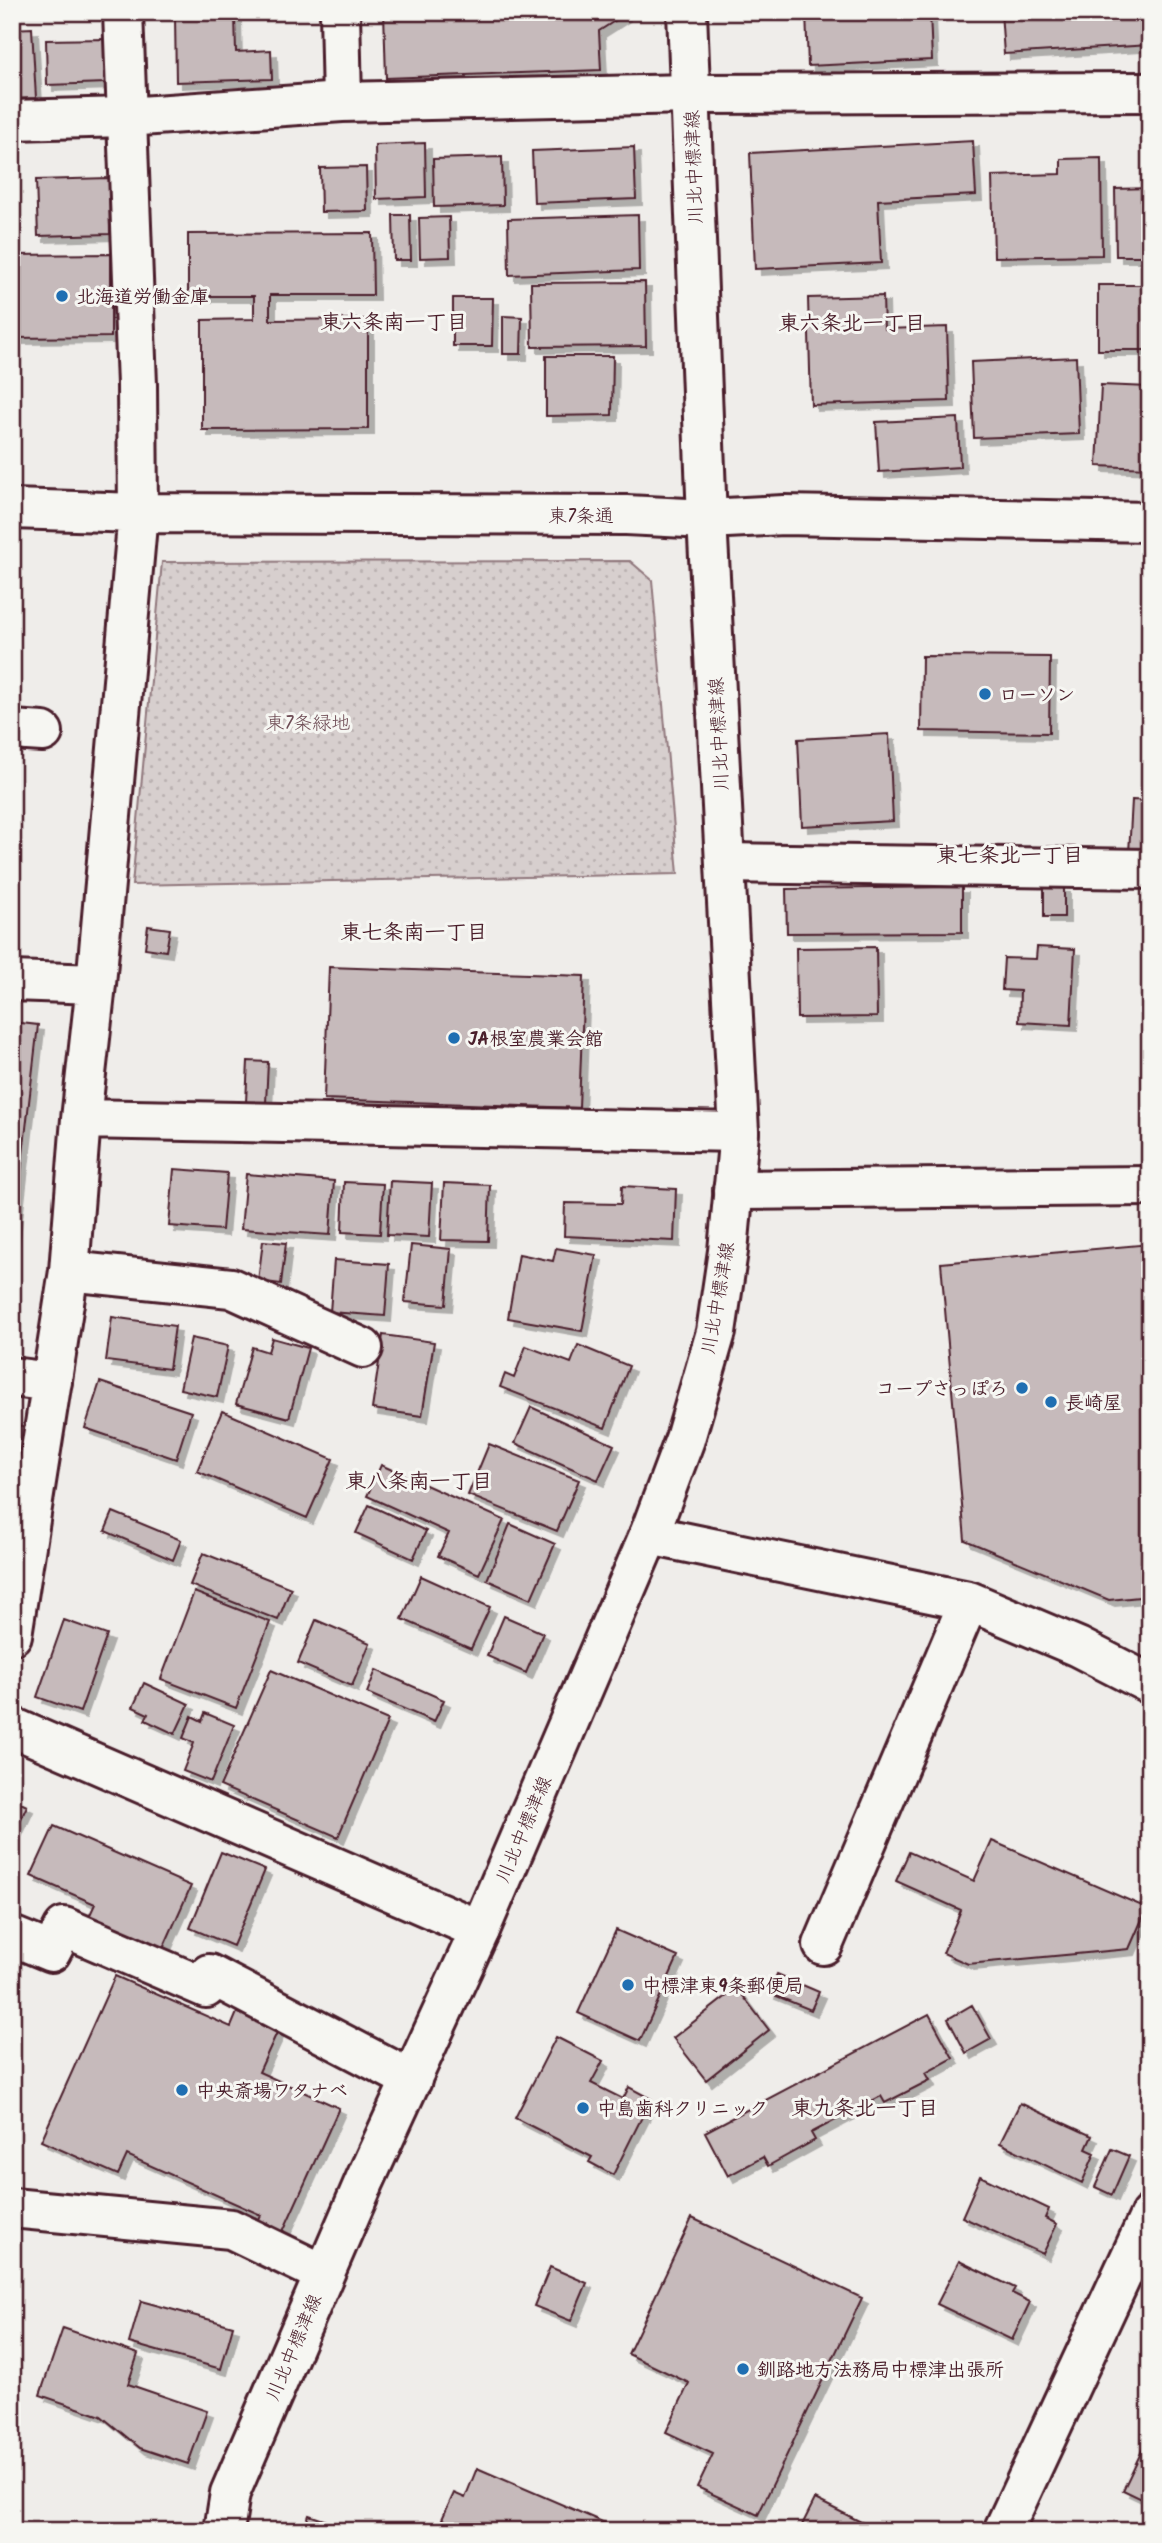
<svg xmlns="http://www.w3.org/2000/svg" width="1162" height="2543" font-family="Kalam,'Klee One',sans-serif">
  <style>
    .green { fill: url(#green-dots); stroke: #90777c; stroke-width: 2 }
    .building { fill: #c6babb; stroke: #4a1f2b; stroke-width: 2; filter: url(#shadow) }
    .lines { fill: none; stroke-linecap: round; stroke-linejoin: round }
    .minor-casing { stroke: #4a1f2b; stroke-width: 44 }
    .major-casing { stroke: #4a1f2b; stroke-width: 44 }
    .minor { stroke: #f6f6f2; stroke-width: 38 }
    .major { stroke: #f6f6f2; stroke-width: 38 }
    .poi-dot { fill: #1f6fb2; stroke: #f6f6f2; stroke-width: 2.5 }
    .labels { text-anchor: middle; stroke-width: 6; stroke-linejoin: round; paint-order: stroke }
    .street-label { font-size: 19px; fill: #4a1f2b; stroke: #f6f6f2 }
    .poi-label { font-size: 19px; font-weight: bold; fill: #4a1f2b; stroke: #f6f6f2; text-anchor: start }
    .park-label { font-size: 19px; fill: #6d4b54; stroke: #f6f6f2 }
    .neighbourhood-label { font-size: 21px; font-weight: bold; fill: #4a1f2b; stroke: #f6f6f2 }
  </style>
  <defs>
    <pattern id="green-dots" width="8" height="8" patternUnits="userSpaceOnUse" patternTransform="scale(1.75)"><rect width="8" height="8" fill="#d7cfce"/><path d="M2 2h.1M6 6h.1" fill="none" stroke="#bab1b1" stroke-width="1.8" stroke-linecap="round"/></pattern>
    <filter id="shadow"><feDropShadow dx="6" dy="6" stdDeviation="0" flood-color="#0004"/></filter>
  </defs>
  <rect width="100%" height="100%" fill="#efedea"/>
  <filter id="ink" filterUnits="userSpaceOnUse"><feTurbulence type="fractalNoise" baseFrequency=".0143" numOctaves="2"/><feDisplacementMap in="SourceGraphic" scale="14" xChannelSelector="R" yChannelSelector="G"/><feConvolveMatrix kernelMatrix="1 2 1 2 8 2 1 2 1" color-interpolation-filters="sRGB"/></filter>
  <g filter="url(#ink)">
    <!-- green -->
    <path class="green" d="M630 561 652 580 678 874 132 885 162 562Z"/>
    <!-- building -->
    <path class="building" d="M384 12H624V15L599 31 601 70 386 78Z
      M806 12H930L932 60 808 66Z
      M1001 12H1150V45L1004 54Z
      M235 15 236 52 271 50 272 79 176 82 175 17Z
      M32 28 36 98 12 99V29Z
      M106 39 107 83 47 85 46 40Z
      M973 141 976 195 878 200 881 263 755 269 750 153Z
      M425 143 426 197 376 199 375 145Z
      M634 147 636 199 534 203 532 151Z
      M502 157 503 205 434 207 433 159Z
      M1101 158 1102 255 994 257 992 176 1061 174V159Z
      M366 167 367 211 321 212 320 168Z
      M109 178 110 234 38 236 36 180Z
      M1150 188V256H1116L1115 189Z
      M393 215H410L411 260H394Z
      M638 215 639 270 509 275 508 219Z
      M449 217 450 257 420 258 419 218Z
      M372 233 373 295H270V320L368 319V429L202 430V320L254 319V296H188V234Z
      M111 254V337L12 338V255Z
      M645 282 646 346 532 347 531 283Z
      M1098 285H1150V350H1098Z
      M883 296 884 329 947 327 949 401 811 405 808 298Z
      M453 298H493L492 346H453Z
      M503 316 522 317 521 354H503Z
      M546 356H613L612 415 546 416Z
      M1076 357 1079 434 974 438 971 362Z
      M1101 385 1150 387V468L1097 466Z
      M958 418 960 467 879 472 876 422Z
      M922 656 1050 657 1049 733 921 731Z
      M889 734 893 821 802 826 798 739Z
      M1132 800 1150 801V854L1129 853Z
      M1044 886 1064 887V917H1044Z
      M962 887V932L787 933 786 889Z
      M148 926 170 929 166 951 145 948Z
      M876 947 877 1017 797 1018 796 948Z
      M1037 947 1075 949 1071 1025 1019 1022 1020 991 1002 990 1004 958 1036 959Z
      M329 967 584 976 579 1108 324 1099Z
      M12 1022 38 1025 12 1249Z
      M248 1061 268 1062 266 1103 246 1102Z
      M174 1169 227 1173 222 1230 169 1226Z
      M246 1174 334 1181 330 1235 241 1229Z
      M390 1181 432 1183 429 1237 387 1235Z
      M344 1182 383 1184 380 1234 342 1232Z
      M444 1183 490 1185 488 1241 441 1240Z
      M622 1186 676 1189 674 1241 564 1236 565 1203 621 1204Z
      M263 1241 286 1243 281 1284 258 1281Z
      M1150 1244V1596L1109 1600 965 1540 941 1263Z
      M411 1245 451 1249 446 1305 405 1302Z
      M556 1248 596 1255 582 1331 508 1318 519 1254 553 1261Z
      M334 1260 389 1264 385 1316 330 1312Z
      M112 1317 175 1326 169 1369 106 1361Z
      M383 1335 434 1342 422 1416 372 1409Z
      M191 1338 228 1346 217 1397 180 1389Z
      M272 1338 308 1348 289 1418 236 1404 252 1347 268 1352Z
      M578 1345 629 1366 605 1428 500 1387 505 1374 514 1378 526 1346 571 1363Z
      M100 1382 191 1412 176 1459 85 1428Z
      M531 1407 614 1445 598 1480 515 1443Z
      M222 1411 333 1459 307 1518 197 1471Z
      M12 1423 28 1428 17 1464 12 1462Z
      M489 1444 579 1480 557 1531 468 1495Z
      M381 1465 504 1520 479 1574 438 1556 449 1533 367 1496Z
      M369 1505 426 1531 413 1559 356 1533Z
      M113 1512 181 1540 173 1560 105 1531Z
      M510 1524 555 1544 531 1599 487 1580Z
      M203 1553 291 1588 278 1620 190 1585Z
      M421 1576 490 1607 471 1649 402 1619Z
      M194 1592 270 1622 236 1708 161 1679Z
      M504 1616 543 1633 526 1673 487 1656Z
      M64 1620 107 1635 80 1712 37 1697Z
      M316 1620 370 1643 352 1686 298 1663Z
      M271 1670 388 1720 338 1837 220 1786Z
      M376 1670 444 1700 434 1722 367 1693Z
      M144 1683 189 1704 175 1734 145 1720 148 1714 133 1707Z
      M205 1713 234 1725 211 1782 183 1771 194 1743 183 1738 192 1716 202 1721Z
      M12 1799 27 1806 12 1838Z
      M54 1826 191 1886 162 1951 88 1919 95 1904 31 1876Z
      M992 1841 1147 1908 1129 1949 968 1964 943 1953 961 1910 896 1881 909 1852 974 1881Z
      M221 1852 265 1870 233 1946 190 1928Z
      M616 1930 678 1957 640 2041 578 2013Z
      M777 1974 819 1992 811 2010 769 1993Z
      M115 1976 231 2027 238 2010 279 2028 259 2072 339 2108 280 2238 255 2227 261 2215 127 2155 118 2175 41 2141Z
      M737 1988 769 2030 706 2080 673 2038Z
      M972 2005 991 2039 966 2053 948 2019Z
      M929 2014 953 2058 926 2073 930 2080 885 2103 881 2096 811 2133 815 2140 768 2166 763 2157 728 2176 705 2132Z
      M556 2037 603 2061 591 2083 623 2099 629 2087 651 2099 613 2175 589 2162 592 2157 515 2118Z
      M1020 2103 1092 2136 1086 2149 1095 2153 1082 2183 1000 2143Z
      M1112 2149 1129 2156 1112 2195 1095 2187Z
      M980 2176 1049 2209 1045 2218 1057 2224 1043 2254 962 2217Z
      M692 2218 862 2298 758 2515 697 2487 713 2454 666 2432 689 2383 628 2354Z
      M959 2261 1015 2288 1012 2293 1030 2302 1012 2340 937 2304Z
      M550 2267 587 2283 571 2321 534 2306Z
      M141 2301 233 2326 221 2369 129 2343Z
      M63 2328 138 2354 128 2384 207 2411 188 2464 140 2448 101 2416 40 2395Z
      M1150 2434V2503L1123 2490Z
      M477 2468 605 2523 601 2531H469L442 2519 454 2493 465 2498Z
      M815 2499 879 2531H799Z
      M309 2515 356 2531H303Z"/>
    <g class="lines">
      <defs>
        <path id="minor" d="M340 12 342 102
          M12 120 126 117 342 102 690 94 1150 92
          M12 509 138 513 626 515 707 519 784 515 1150 522
          M12 730 43 732
          M725 863 1150 869
          M12 981 96 984
          M81 1119 739 1132
          M733 1190 1150 1186
          M69 1271 231 1288 363 1348
          M12 1377 52 1382
          M649 1535 969 1601 1078 1647 1150 1684
          M12 1635 69 1271 81 1119 96 984 138 513 137 385 123 12
          M12 1727 480 1930
          M12 1936 51 1952 64 1927 206 1988 209 1974 412 2080
          M823 1945 969 1601
          M12 2208 231 2229 324 2274
          M1003 2531 1150 2215"/>
        <path id="major" d="M224 2531 230 2493 365 2180 480 1930 649 1535 685 1439 716 1332 728 1251 739 1132 707 519 687 12"/>
      </defs>
      <!-- minor casing -->
      <use href="#minor" class="minor-casing"/>
      <!-- major casing -->
      <use href="#major" class="major-casing"/>
      <!-- minor -->
      <use href="#minor" class="minor"/>
      <!-- major -->
      <use href="#major" class="major"/>
    </g>
  </g>
  <!-- markers -->
  <g class="poi-dot">
    <circle cx="62" cy="296" r="7"/>
    <circle cx="985" cy="694" r="7"/>
    <circle cx="454" cy="1038" r="7"/>
    <circle cx="1022" cy="1388" r="7"/>
    <circle cx="1051" cy="1402" r="7"/>
    <circle cx="628" cy="1985" r="7"/>
    <circle cx="182" cy="2090" r="7"/>
    <circle cx="583" cy="2108" r="7"/>
    <circle cx="743" cy="2369" r="7"/>
  </g>
  <g class="labels">
    <!-- street labels -->
    <g class="street-label">
      <text transform="translate(693 167) rotate(-92)" y="7">川北中標津線</text>
      <text x="581" y="522">東7条通</text>
      <text transform="translate(718 734) rotate(-93)" y="7">川北中標津線</text>
      <text transform="translate(717 1298) rotate(-80)" y="7">川北中標津線</text>
      <text transform="translate(523 1829) rotate(-67)" y="7">川北中標津線</text>
      <text transform="translate(293 2347) rotate(-67)" y="7">川北中標津線</text>
    </g>
    <!-- poi labels -->
    <g class="poi-label">
      <text x="76" y="303">北海道労働金庫</text>
      <text x="999" y="701">ローソン</text>
      <text x="468" y="1045">JA根室農業会館</text>
      <text x="1008" y="1395" text-anchor="end">コープさっぽろ</text>
      <text x="1065" y="1409">長崎屋</text>
      <text x="642" y="1992">中標津東9条郵便局</text>
      <text x="196" y="2097">中央斎場ワタナベ</text>
      <text x="597" y="2115">中島歯科クリニック</text>
      <text x="757" y="2376">釧路地方法務局中標津出張所</text>
    </g>
    <!-- park labels -->
    <g class="park-label">
      <text x="308" y="729">東7条緑地</text>
    </g>
    <!-- neighbourhood labels -->
    <g class="neighbourhood-label">
      <text x="394" y="329">東六条南一丁目</text>
      <text x="852" y="330">東六条北一丁目</text>
      <text x="1010" y="862">東七条北一丁目</text>
      <text x="414" y="939">東七条南一丁目</text>
      <text x="419" y="1488">東八条南一丁目</text>
      <text x="865" y="2115">東九条北一丁目</text>
    </g>
  </g>
  <!-- margin -->
  <rect width="1162" height="2543" fill="none" stroke="#f6f6f2" stroke-width="42"/>
  <rect x="21" y="21" width="1120" height="2501" fill="none" stroke="#4a1f2b" stroke-width="2.5" filter="url(#ink)"/>
</svg>
